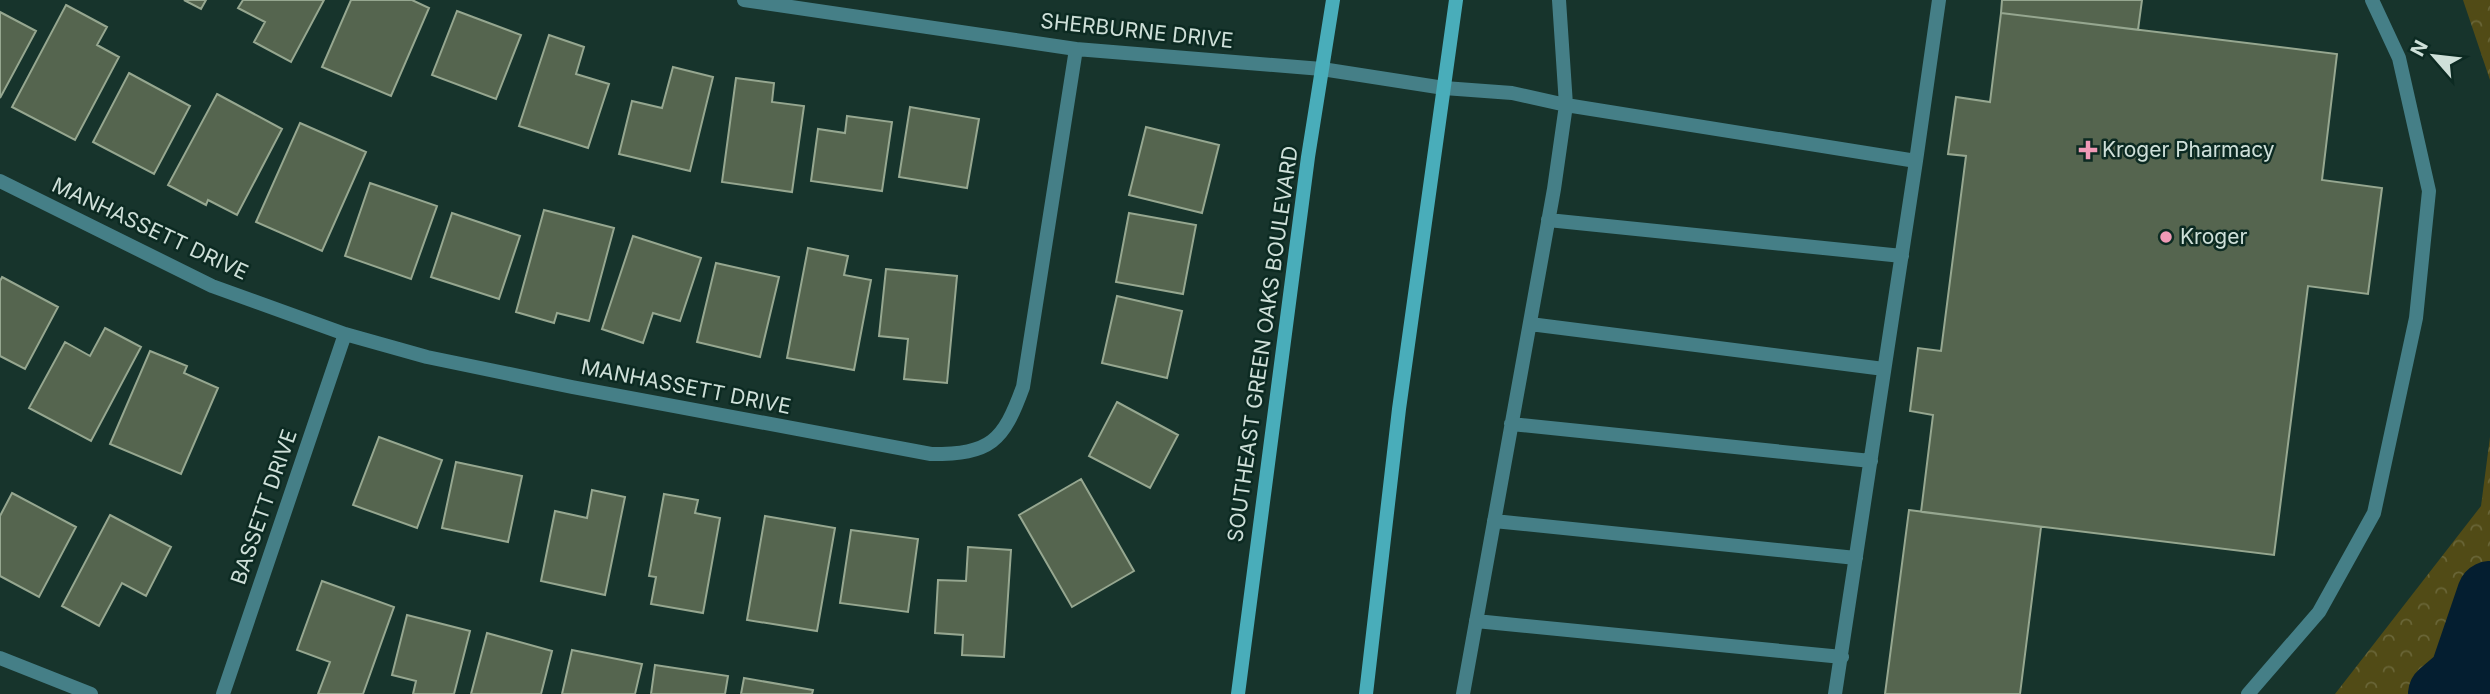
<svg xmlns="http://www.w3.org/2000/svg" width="2490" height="694" font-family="Inter,sans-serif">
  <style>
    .park { fill: url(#park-crowns) }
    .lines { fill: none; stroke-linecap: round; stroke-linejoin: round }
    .river { stroke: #041e30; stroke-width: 66 }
    .building { fill: #55654f; stroke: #96a790; stroke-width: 2 }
    .lane { stroke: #457f87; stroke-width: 14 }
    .street { stroke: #457f87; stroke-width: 14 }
    .secondary { stroke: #49adba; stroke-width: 14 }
    .poi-dot { fill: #f09ab6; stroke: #0c2a22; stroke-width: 2.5 }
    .labels { text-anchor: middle; stroke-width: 5; stroke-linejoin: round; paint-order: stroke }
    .street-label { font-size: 21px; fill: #cfe0d9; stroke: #0c2a22 }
    .poi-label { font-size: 21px; fill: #cfe0d9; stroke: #0c2a22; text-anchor: start }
  </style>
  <defs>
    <pattern id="park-crowns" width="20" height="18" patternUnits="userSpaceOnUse" patternTransform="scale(1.75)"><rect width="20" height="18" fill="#514b16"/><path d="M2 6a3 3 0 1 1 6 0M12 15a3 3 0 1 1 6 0" fill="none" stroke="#696537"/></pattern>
  </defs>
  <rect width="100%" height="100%" fill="#17342c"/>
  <!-- park -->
  <path class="park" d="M2463 0H2490V80Z
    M2490 437V694H2335L2481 506Z"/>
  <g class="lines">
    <!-- river -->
    <path class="river" d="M2441 694 2462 676 2490 594"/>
  </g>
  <!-- building -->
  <path class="building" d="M184 0H206L201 9Z
    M243 0H324L291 62 254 42 265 22 238 8Z
    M351 0H412L429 8 391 96 322 67Z
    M2002 0H2142L2138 30 2001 13Z
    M66 5 107 27 97 45 119 57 75 140 12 107Z
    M457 11 521 35 496 99 432 75Z
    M0 12 36 31 0 98Z
    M2001 13 2337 54 2322 180 2382 188 2368 294 2308 286 2274 555 1921 512 1933 415 1910 411 1918 348 1941 351 1966 156 1948 154 1956 97 1990 102Z
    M549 35 584 47 576 74 609 84 588 148 519 126Z
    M673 67 713 77 690 171 619 154 632 101 662 108Z
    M129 73 190 106 154 174 93 142Z
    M736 78 774 83 772 102 804 106 792 192 722 182Z
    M217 94 282 129 237 215 208 200 206 205 168 185Z
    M910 107 979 119 967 188 899 177Z
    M847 116 892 122 882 191 811 181 818 129 845 133Z
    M300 123 366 152 322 251 256 222Z
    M1146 127 1219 145 1202 213 1129 195Z
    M370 183 437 206 411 279 345 256Z
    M544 210 614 228 589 321 557 313 554 323 516 312Z
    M452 213 520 236 499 299 431 277Z
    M1129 213 1196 225 1183 294 1116 282Z
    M633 236 701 258 680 321 653 313 643 343 602 329Z
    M808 248 848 256 844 275 871 280 854 370 787 358Z
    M716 263 779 277 760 357 697 342Z
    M886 269 957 276 947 383 904 379 908 339 879 336Z
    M2 277 58 307 25 369 0 356V281Z
    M1117 296 1182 311 1167 378 1102 363Z
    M105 328 141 347 91 441 29 408 65 342 90 356Z
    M150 351 187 366 184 373 218 388 181 474 110 444Z
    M1117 402 1178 435 1150 488 1089 456Z
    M379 437 442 460 417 528 353 505Z
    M456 462 522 476 508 542 442 528Z
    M1081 479 1134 571 1072 607 1019 515Z
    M592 490 625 497 605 595 541 581 555 511 587 518Z
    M12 493 76 527 39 597 0 576V516Z
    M664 494 698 500 695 513 720 518 703 613 651 604 656 577 649 576Z
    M1909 510 2041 527 2020 694H1885Z
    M110 515 171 547 146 596 122 583 99 626 62 606Z
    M765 516 835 528 817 631 747 620Z
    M851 530 918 539 908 612 840 603Z
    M968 547 1011 550 1004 657 962 655 963 635 935 633 938 580 966 581Z
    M322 581 394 607 363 694H318L330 662 297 650Z
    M407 615 470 631 454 694H413L416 681 392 675Z
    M487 633 552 651 541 694H471Z
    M572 650 642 664 635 694H562Z
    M655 665 728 676 725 694H651Z
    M744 678 813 690 812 694H741Z"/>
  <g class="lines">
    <!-- lane -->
    <path class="lane" d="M1444 88 1512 93 1566 105 1916 161 1939 0
      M1548 220 1902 256
      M1530 324 1884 369
      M1511 424 1871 461
      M1494 521 1856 558
      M1476 621 1842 657
      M1463 694 1554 189 1566 105 1559 0
      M1835 694 1916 161
      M2248 694 2319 612 2374 513 2416 318 2429 191 2399 58 2372 0"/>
    <!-- street -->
    <path class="street" d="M744 0 1076 49 1322 69 1444 88
      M0 181 212 286 345 334 427 357 572 387 931 454C991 454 1003 442 1023 387L1076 49
      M0 658 91 694
      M223 694 345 334"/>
    <!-- secondary -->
    <path class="secondary" d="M1238 694 1308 157 1333 0
      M1366 694 1399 409 1456 0"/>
  </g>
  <!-- markers -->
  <g class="poi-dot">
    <path d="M2084.5 139.5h7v7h7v7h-7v7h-7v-7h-7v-7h7z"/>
    <circle cx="2166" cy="237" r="7"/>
  </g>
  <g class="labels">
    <!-- street labels -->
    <g class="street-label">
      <text transform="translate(1137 31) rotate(6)" y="7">SHERBURNE DRIVE</text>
      <text transform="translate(150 229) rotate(25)" y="7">MANHASSETT DRIVE</text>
      <text transform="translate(1263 344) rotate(-82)" y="7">SOUTHEAST GREEN OAKS BOULEVARD</text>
      <text transform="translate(686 387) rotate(11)" y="7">MANHASSETT DRIVE</text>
      <text transform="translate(264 507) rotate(-71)" y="7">BASSETT DRIVE</text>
    </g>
    <!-- poi labels -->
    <g class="poi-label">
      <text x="2102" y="157">Kroger Pharmacy</text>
      <text x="2180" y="244">Kroger</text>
    </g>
  </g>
  <!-- north arrow -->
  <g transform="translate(2434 56) rotate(298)" stroke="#0c2a22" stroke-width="5" paint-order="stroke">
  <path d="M0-5L12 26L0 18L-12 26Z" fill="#cfe0d9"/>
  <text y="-10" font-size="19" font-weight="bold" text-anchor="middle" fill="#cfe0d9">N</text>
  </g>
</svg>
